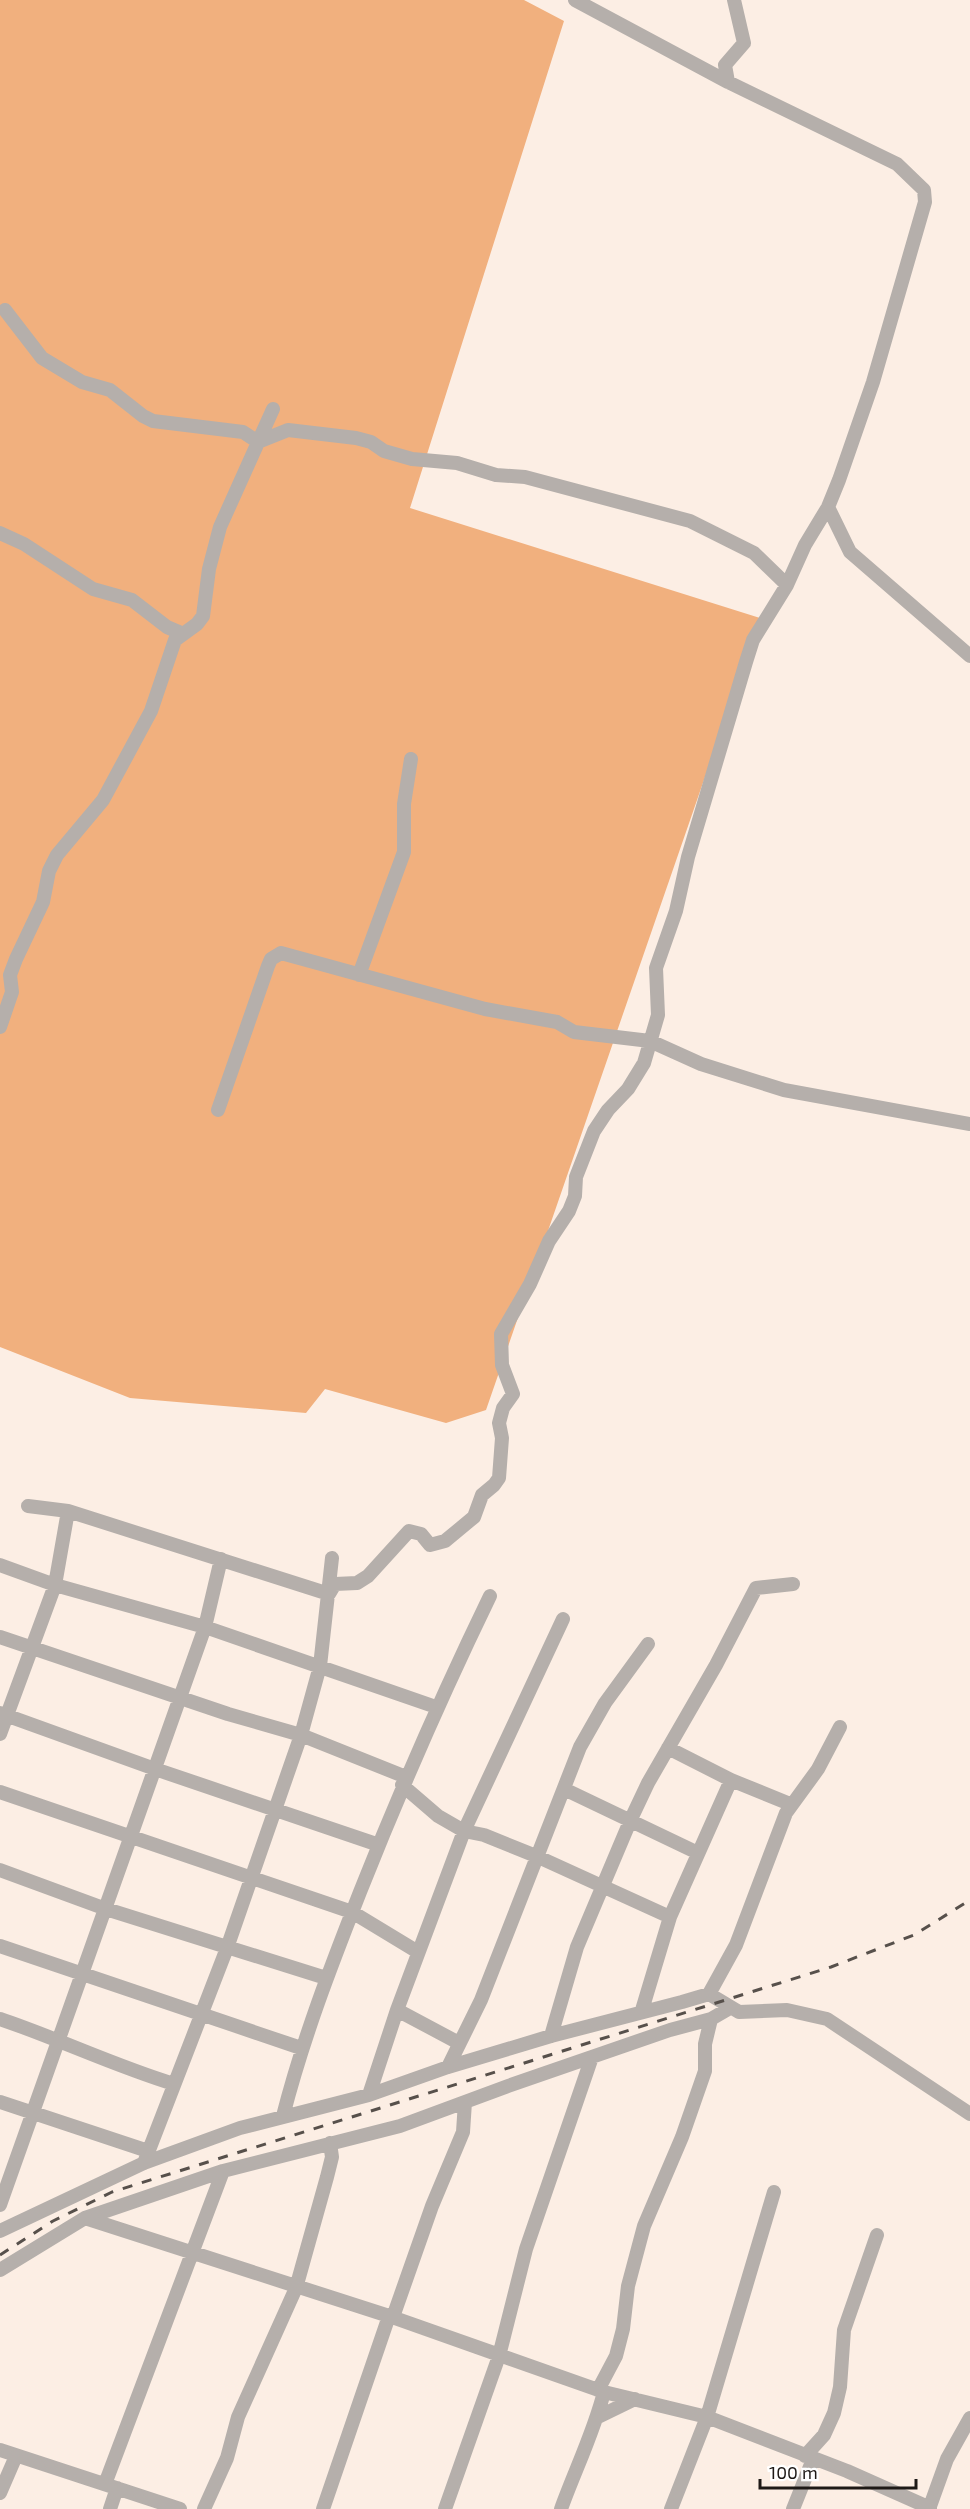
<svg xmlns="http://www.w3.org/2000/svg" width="970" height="2509" font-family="'Exo 2',sans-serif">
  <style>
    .green { fill: #f1b07e }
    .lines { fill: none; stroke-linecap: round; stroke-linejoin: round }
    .minor { stroke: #b5afab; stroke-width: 14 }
    .rail { stroke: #57504b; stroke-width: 3; stroke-dasharray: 10 10; stroke-linecap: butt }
  </style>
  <rect width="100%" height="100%" fill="#fceee4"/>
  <!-- green -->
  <path class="green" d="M0 0H524L564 21 410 508 760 618 486 1410 446 1423 325 1389 306 1413 130 1398 0 1347Z"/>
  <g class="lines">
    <!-- minor -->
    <path class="minor" d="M728 82 725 65 744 43 734 0
      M5 310 42 358 82 382 110 390 143 416 153 421 243 432 258 442 288 430 356 438 371 442 384 451 412 459 457 463 496 475 525 477 690 521 754 553 787 585
      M828 507 850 552 970 656
      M0 533 24 544 93 589 132 600 167 627 181 633
      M359 975 404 852V804L411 759
      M0 1027 12 992 10 975 16 959 43 902 49 871 57 855 103 800 151 711 175 640 197 624 203 616 209 569 220 527 273 409
      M218 1110 268 966 271 959 281 953 485 1009 557 1022 574 1032 650 1041 701 1064 784 1090 970 1124
      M28 1506 68 1511 329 1594 335 1584 357 1583 368 1576 409 1531 421 1534 430 1545 445 1541 474 1517 482 1495 494 1485 499 1478 502 1438 499 1423 503 1408 513 1394 502 1365 501 1334 530 1284 549 1241 569 1211 575 1196 576 1177 594 1131 608 1110 628 1089 644 1063 658 1015 656 968 676 911 688 857 746 662 753 640 787 585 805 545 828 507 839 480 873 382 925 202 924 190 897 164 728 82 575 0
      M0 1565 55 1585 205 1627 436 1707
      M0 1637 228 1714 301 1735 406 1777
      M0 1713 155 1769 379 1845
      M0 1734 55 1585 68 1511
      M668 1748 731 1780 790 1804
      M402 1785 438 1816 464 1831 484 1835 536 1856 670 1917
      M564 1789 698 1853
      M0 1792 352 1912 418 1952
      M0 1870 106 1909 326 1978
      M0 1946 301 2048
      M709 1994 736 1945 786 1813 818 1769 840 1727
      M397 2010 459 2043
      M642 2010 670 1917 731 1780
      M0 2019C59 2039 115 2066 174 2084
      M551 2036 577 1947 631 1819 648 1783 716 1665 756 1588 793 1584
      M448 2067 481 2000 580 1747 605 1703 648 1644
      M369 2095 397 2010 464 1831 563 1619
      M0 2102 148 2151
      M283 2116C303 2038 331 1966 360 1892 400 1791 443 1693 490 1596
      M144 2163 227 1948 301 1735 320 1666 332 1558
      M0 2205 205 1627 221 1559
      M85 2218 389 2316 604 2392 707 2417 847 2471 930 2508
      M0 2231 144 2163 240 2128 369 2095 448 2067 551 2036 682 2002 709 1994 739 2012 787 2010 827 2019 970 2114
      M0 2270 85 2218 223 2171 400 2126 508 2086 670 2030 711 2019 730 2008
      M393 2317 432 2206 463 2132 465 2102
      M598 2390 616 2356 623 2329 628 2286 644 2226 682 2137 705 2071V2044L711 2019
      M598 2417 635 2399
      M0 2450 180 2509
      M805 2456 824 2435 834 2413 840 2387 844 2330 877 2235
      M105 2484 223 2171
      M0 2493 16 2456
      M110 2509 117 2488
      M204 2509 227 2458 238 2417 296 2288 327 2177 332 2157 330 2143
      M323 2509 389 2316
      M445 2509 499 2356 526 2249 592 2057
      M561 2509C575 2470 594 2432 604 2392
      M671 2509 707 2417 774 2192
      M793 2509 813 2459
      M929 2509 947 2459 970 2418"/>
    <!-- rail -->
    <path class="rail" d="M0 2255 53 2221 112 2192 831 1967 914 1935 970 1900"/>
  </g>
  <!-- scale -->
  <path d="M760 2479v9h156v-9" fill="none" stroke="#1e1916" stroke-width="3"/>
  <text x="769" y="2479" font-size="18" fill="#1e1916" stroke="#ffffff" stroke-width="4.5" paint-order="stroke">100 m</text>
</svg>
